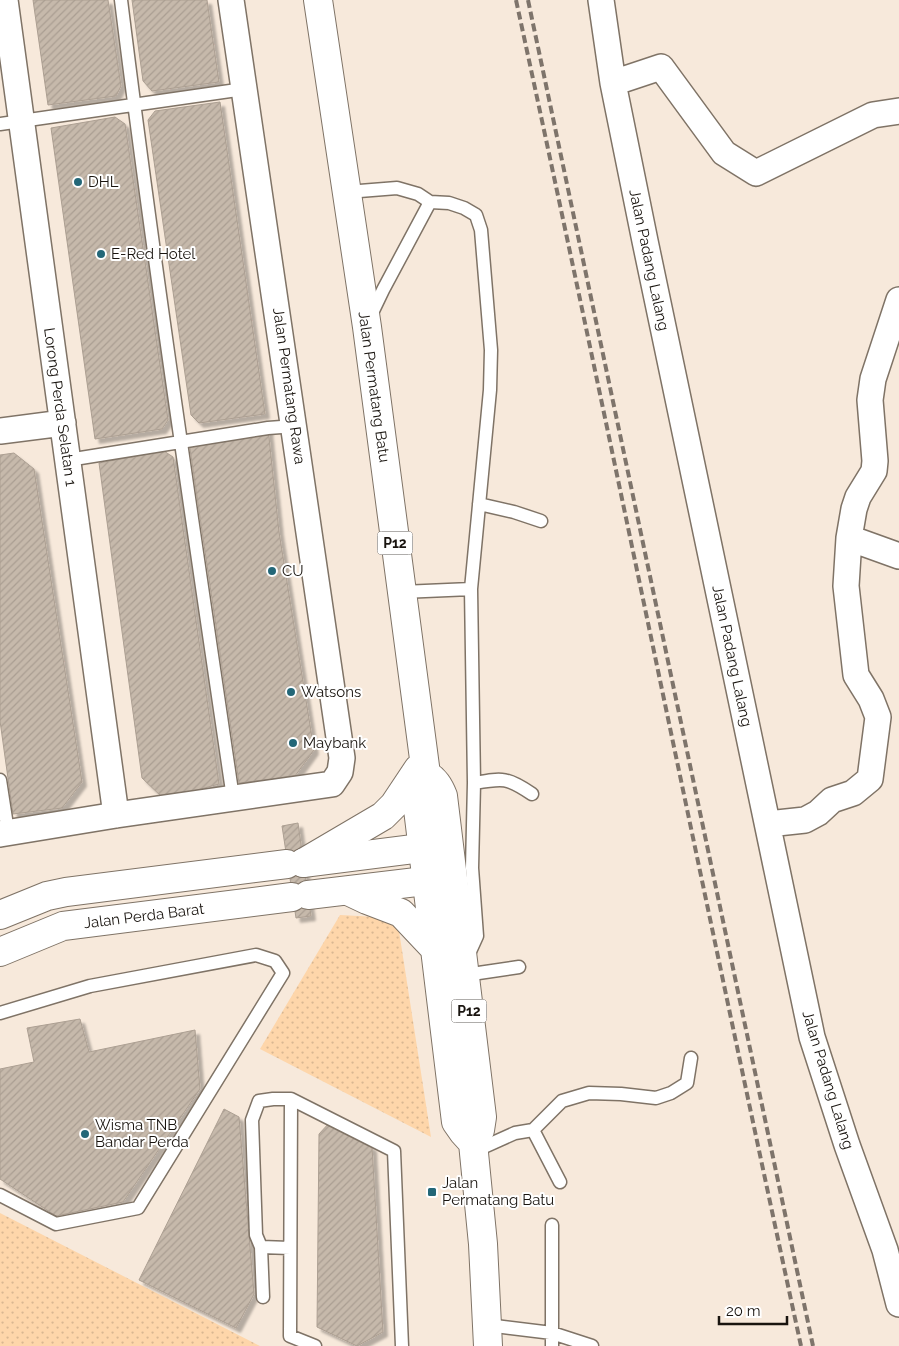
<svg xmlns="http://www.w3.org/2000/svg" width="899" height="1346" font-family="Raleway,sans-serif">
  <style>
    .grass { fill: url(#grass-dots) }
    .building { fill: url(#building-hatch); stroke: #ac9f92; filter: url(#shadow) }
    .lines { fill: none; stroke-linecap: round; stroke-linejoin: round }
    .service-casing { stroke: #7f7366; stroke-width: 15 }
    .minor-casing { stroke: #7f7366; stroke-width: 28 }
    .tertiary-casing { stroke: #7f7366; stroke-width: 30 }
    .primary-casing { stroke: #7f7366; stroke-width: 30 }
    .service { stroke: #fff; stroke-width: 12 }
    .minor { stroke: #fff; stroke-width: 25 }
    .tertiary { stroke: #fff; stroke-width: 28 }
    .primary { stroke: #fff; stroke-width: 28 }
    .rail { stroke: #7e746b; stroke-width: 4; stroke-dasharray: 8 4; stroke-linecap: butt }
    .poi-dot { fill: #236778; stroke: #fff; stroke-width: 2 }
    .labels { text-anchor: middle; stroke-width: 4; stroke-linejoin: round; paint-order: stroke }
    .shield { fill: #fff; stroke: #5e5a57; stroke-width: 1 }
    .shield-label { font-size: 14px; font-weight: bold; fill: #19140f }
    .poi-label { font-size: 15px; fill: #19140f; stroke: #fff; text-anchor: start }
    .street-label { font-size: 15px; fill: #19140f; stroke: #fff }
  </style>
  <defs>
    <pattern id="grass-dots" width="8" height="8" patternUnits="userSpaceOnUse" patternTransform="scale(1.25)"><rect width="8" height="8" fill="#fed6aa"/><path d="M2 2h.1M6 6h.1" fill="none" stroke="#d9b791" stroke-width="1.8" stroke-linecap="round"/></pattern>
    <pattern id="building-hatch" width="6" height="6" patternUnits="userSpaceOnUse" patternTransform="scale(1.25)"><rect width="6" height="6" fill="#c6b9ab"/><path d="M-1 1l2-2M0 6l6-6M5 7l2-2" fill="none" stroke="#aa9e92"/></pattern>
    <filter id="shadow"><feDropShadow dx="4.5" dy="4.5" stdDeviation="1" flood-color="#0004"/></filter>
  </defs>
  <rect width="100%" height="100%" fill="#f7e9db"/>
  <!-- grass -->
  <path class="grass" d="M340 915 397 918 431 1137 260 1049Z
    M0 1213 260 1346H0Z"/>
  <!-- building -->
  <path class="building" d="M33 0H108L121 86 116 96 48 105Z
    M132 0H207L219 82 152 91 143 81Z
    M220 102 265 414 199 423 191 415 148 120 155 111Z
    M115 117 125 124 168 420 162 429 95 439 51 128Z
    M268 428 279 532 314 750 295 776 239 783 189 442Z
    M164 451 173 457 219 784 164 799 142 778 99 463Z
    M14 453 34 469 82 782 62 808 13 814 0 721V455Z
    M298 823 311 916 296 918 282 826Z
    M80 1019 89 1052 195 1030 200 1089 123 1202 56 1216 0 1179V1069L34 1062 27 1028Z
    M224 1109 239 1117 254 1294 236 1328 139 1280Z
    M330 1122 372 1147 383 1332 357 1346 317 1327 319 1134Z"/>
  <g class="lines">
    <defs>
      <path id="service" d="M121 0C154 267 194 532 233 798
        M0 124 244 89
        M347 192 397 188 418 194 430 202 449 203 464 208 476 215 481 230 491 350 490 390 471 589 474 783 472 868 477 936 467 958
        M371 315 383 290 430 202
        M68 460 268 428 295 426
        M479 504 514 512 541 521
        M402 592 471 589
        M0 780 8 832
        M474 783C503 778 507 777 532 794
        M465 975 519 967
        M0 1013 90 986 256 955 275 961 283 973 138 1208 56 1224 0 1195
        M533 1130 560 1182
        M475 1151 515 1133 533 1130 562 1101 589 1093 621 1094 656 1098 671 1093 687 1083 691 1058
        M261 1247 263 1297
        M290 1248 261 1247 256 1235 252 1120 259 1101 273 1099H291
        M487 1325 552 1333 592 1346
        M315 1346 290 1336 291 1099 394 1151 402 1346
        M552 1346V1225"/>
      <path id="minor" d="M5 0 116 815
        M601 0 613 83 645 241 812 1037 847 1145 885 1250 899 1304
        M613 83 661 67 724 153 756 173 873 115 899 111
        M0 431 63 423
        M849 538 899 556
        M768 824 805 820 818 813 832 800 853 793 870 779 878 717 871 699 856 675 846 586 849 538 854 509 858 497 874 471 875 461 870 400 873 379 899 300
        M0 834 116 815 332 784 340 772 342 758 231 0"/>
      <path id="tertiary" d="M303 863 445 845
        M308 895 450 878
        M0 915 47 896 66 892 287 864
        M0 952 63 926 292 897"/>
      <path id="primary" d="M318 0 367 327 426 774 420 782 417 801 456 1122 463 1132 473 1143
        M426 774C435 780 439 786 443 796L482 1117 480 1130 473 1143 483 1244 488 1346
        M303 863 383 816 394 805 418 769
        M348 891 367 900 401 913 434 948"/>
    </defs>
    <!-- service casing -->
    <use href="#service" class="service-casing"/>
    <!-- minor casing -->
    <use href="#minor" class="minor-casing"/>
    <!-- tertiary casing -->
    <use href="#tertiary" class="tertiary-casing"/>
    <!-- primary casing -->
    <use href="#primary" class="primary-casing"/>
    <!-- service -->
    <use href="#service" class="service"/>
    <!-- minor -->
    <use href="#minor" class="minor"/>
    <!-- tertiary -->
    <use href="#tertiary" class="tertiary"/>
    <!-- primary -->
    <use href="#primary" class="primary"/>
    <!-- rail -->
    <path class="rail" d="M516 0C613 448 704 898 801 1346
      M528 0 813 1346"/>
  </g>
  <!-- markers -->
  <g class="poi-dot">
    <circle cx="78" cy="182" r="5"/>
    <circle cx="101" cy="254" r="5"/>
    <circle cx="272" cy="571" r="5"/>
    <circle cx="291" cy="692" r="5"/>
    <circle cx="293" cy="743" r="5"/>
    <circle cx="85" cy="1134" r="5"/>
    <rect x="427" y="1187" width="10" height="10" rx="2.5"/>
  </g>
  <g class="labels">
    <!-- shield labels -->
    <g class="shield">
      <rect x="377.5" y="531.5" width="35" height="23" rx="4"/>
      <rect x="451.5" y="999.5" width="35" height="23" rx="4"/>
    </g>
    <g class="shield-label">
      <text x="395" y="548">P12</text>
      <text x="469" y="1016">P12</text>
    </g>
    <!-- poi labels -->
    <g class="poi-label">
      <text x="88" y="187">DHL</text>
      <text x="111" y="259">E-Red Hotel</text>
      <text x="282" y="576">CU</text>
      <text x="301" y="697">Watsons</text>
      <text x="303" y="748">Maybank</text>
      <text x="95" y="1130">Wisma TNB<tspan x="95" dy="17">Bandar Perda</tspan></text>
      <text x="442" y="1188">Jalan<tspan x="442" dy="17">Permatang Batu</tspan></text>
    </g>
    <!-- street labels -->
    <g class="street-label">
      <text transform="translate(649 260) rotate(78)" y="5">Jalan Padang Lalang</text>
      <text transform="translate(289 386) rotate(82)" y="5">Jalan Permatang Rawa</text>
      <text transform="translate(374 387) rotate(82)" y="5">Jalan Permatang Batu</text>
      <text transform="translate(60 407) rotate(82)" y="5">Lorong Perda Selatan 1</text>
      <text transform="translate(732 656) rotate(78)" y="5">Jalan Padang Lalang</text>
      <text transform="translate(144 916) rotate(-7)" y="5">Jalan Perda Barat</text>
      <text transform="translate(828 1080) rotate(73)" y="5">Jalan Padang Lalang</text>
    </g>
  </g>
  <!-- scale -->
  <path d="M719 1316v8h68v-8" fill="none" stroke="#19140f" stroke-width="2.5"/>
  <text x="726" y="1316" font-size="15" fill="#19140f" stroke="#ffffff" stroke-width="4" paint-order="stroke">20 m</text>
</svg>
